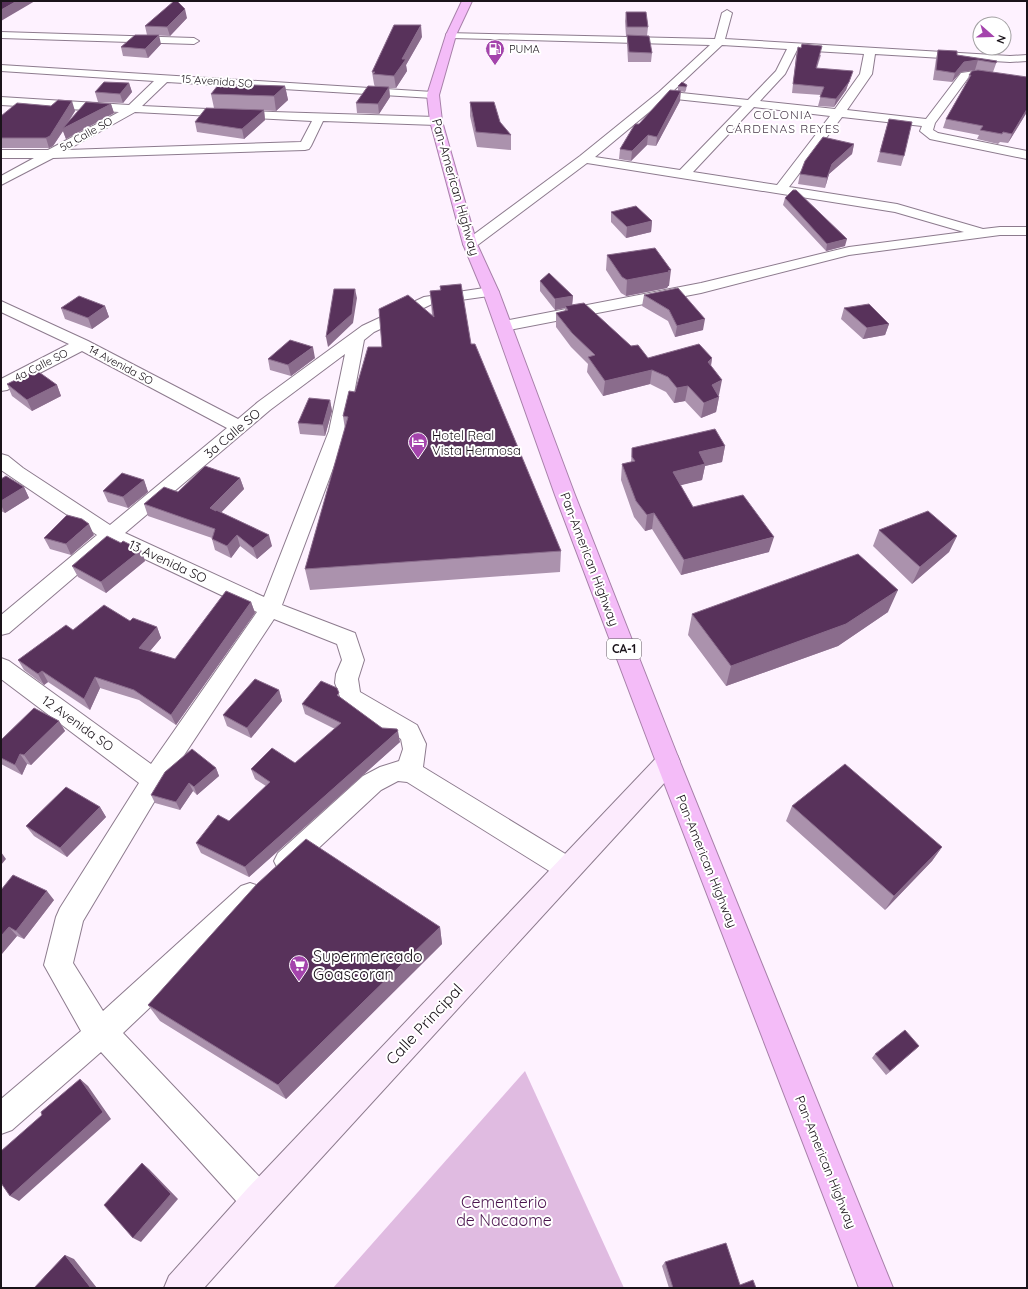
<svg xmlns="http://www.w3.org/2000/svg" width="1028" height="1289" font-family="Quicksand,sans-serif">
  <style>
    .green { fill: #e0bbe1 }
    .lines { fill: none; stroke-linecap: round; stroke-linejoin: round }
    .street-casing { stroke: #8d7b8e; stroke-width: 2 }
    .secondary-casing { stroke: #8d7b8e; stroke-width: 2 }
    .highway-casing { stroke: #a881aa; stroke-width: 2 }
    .street { fill: #fff; fill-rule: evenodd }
    .secondary { fill: #fcebfd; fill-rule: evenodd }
    .highway { fill: #f4bcf8; fill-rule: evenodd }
    .wall { fill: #ab92ad }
    .shaded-wall { fill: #8a6c8c }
    .building { fill: #58325b; stroke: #8a6c8c }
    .labels { text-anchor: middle; stroke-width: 4; stroke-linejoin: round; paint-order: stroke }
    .far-poi-label { font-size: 11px; fill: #1a131a; stroke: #fff; text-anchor: start }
    .far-street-label { font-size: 11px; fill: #1a131a; stroke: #fff }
    .far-neighbourhood-label { font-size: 12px; letter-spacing: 1px; fill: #4b3b4c; stroke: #fff }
    .shield { fill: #fff; stroke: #5f5a5f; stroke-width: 1 }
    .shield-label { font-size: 12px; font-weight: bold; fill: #1a131a }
    .street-label { font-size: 13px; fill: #1a131a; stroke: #fff }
    .poi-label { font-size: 13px; fill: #1a131a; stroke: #fff; text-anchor: start }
    .near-poi-label { font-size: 16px; fill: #1a131a; stroke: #fff; text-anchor: start }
    .near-street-label { font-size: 16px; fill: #1a131a; stroke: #fff }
    .near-park-label { font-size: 16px; fill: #4a144e; stroke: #fff }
  </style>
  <rect width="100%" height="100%" fill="#fef2ff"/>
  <!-- green -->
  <path class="green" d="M525 1071 624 1288H333Z"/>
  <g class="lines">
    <defs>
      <path id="street" d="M727 10 732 13 725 39 1010 56 1027 55V61L1010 62 875 54 872 74 847 110 926 119 961 73 975 71 1027 80V86L975 77 968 78 935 123 933 130 938 133 1027 151V159L930 139 920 131 922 126 842 117 789 187 897 204 983 229 1000 227H1027V235H1000L849 255 701 293 504 331 498 329 496 326 498 323 504 321 701 283 849 247 964 232 895 212 587 163 475 247 470 248 465 247 463 244 465 241 580 156 659 92 710 45 451 38 447 37 446 35 447 33 715 39 722 13ZM722 45 787 49 776 71 748 100 672 92ZM797 50 864 54 860 74 835 109 760 101 785 74ZM666 98 742 106 680 170 595 157ZM754 107 830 116 777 185 693 172Z
        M1 32 194 38 199 41 194 44 1 38Z
        M1 65 433 92 437 93 439 95 437 97 433 98 167 82 142 106 273 112 436 117 440 118 442 121 440 124 436 125 323 121 311 146 309 149 305 150 53 158 1 185V176L34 158H1V150H48L119 112 1 105V97L129 105 154 81 1 71ZM135 112 312 121 301 142 67 150Z
        M491 287 496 289 499 292 496 295 432 304 374 332 364 340 347 431 282 605 355 633 364 660 358 679 360 692 417 725 426 744 423 767 577 861 581 869 577 877 568 881 559 877 407 782 398 781 381 790 296 869 287 873 278 869 274 861 278 853 363 776 380 767 399 761 403 749 401 739 343 705 335 683 336 674 342 660 337 644 274 619 163 787 83 921 73 963 103 1011 241 886 250 883 259 886 263 895 259 904 123 1033 271 1189 275 1201 271 1213 259 1217 247 1213 101 1052 12 1130 1 1134V1099L81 1031 44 965 56 917 60 908 139 783 1 679V658L9 661 151 764 257 612 113 544 9 633 1 635V615L97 535 1 470V454L8 456 23 468 110 525 227 428 82 351 7 390 1 391V379L69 344 1 312V301L88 341 238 419 258 402 362 326 424 297ZM345 354 329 431 264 597 125 533 270 410Z"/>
      <path id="secondary" d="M668 752 677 755 680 762 677 769 271 1213 204 1288H164L169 1276 247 1189 659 755Z"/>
      <path id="highway" d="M462 1H472L456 35 439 95 442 121 477 244 499 292 575 495 680 762 893 1288H859L656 762 555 495 483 292 463 244 430 121 427 95 446 35Z"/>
    </defs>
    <!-- street casing -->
    <use href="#street" class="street-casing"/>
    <!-- secondary casing -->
    <use href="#secondary" class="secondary-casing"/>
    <!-- highway casing -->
    <use href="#highway" class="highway-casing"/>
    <!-- street -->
    <use href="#street" class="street"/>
    <!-- secondary -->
    <use href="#secondary" class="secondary"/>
    <!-- highway -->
    <use href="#highway" class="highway"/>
  </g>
  <!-- wall -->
  <path class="wall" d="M626 12 648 27 647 36 652 53 651 62H628L627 44V36H626L625 21Z
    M187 18 170 36 147 35 145 26Z
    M422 37 406 65 407 71 396 88H389L390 97 379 114 357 113 356 103 375 87 374 84 372 72Z
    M161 44 148 58 123 56 121 47Z
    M798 47 801 48 821 55 817 68 850 79 846 90 834 107 818 106 821 95 792 93 796 56Z
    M938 50 957 55 997 61 993 72 1027 112 1008 143 1000 142 998 144 977 139 979 135 943 128 946 119 966 84 969 75 977 70 961 72 952 82 933 80 936 59Z
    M129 83 132 92 123 103 98 102 95 92Z
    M687 85 686 90 685 92 678 91V86Z
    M285 86 288 100 276 111 214 108 211 94Z
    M680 101 656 146 647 145 631 161 619 159 620 149 639 124Z
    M470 102 511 135V150L477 147 470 116Z
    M111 104 114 113 66 139 63 131 53 146 49 148H1V116L51 106 75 111 68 123Z
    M264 110 265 120 244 139 197 132 195 122Z
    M889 119 904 156 901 166 877 162Z
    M854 144 852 154 829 174 825 188 798 184 800 174Z
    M785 198 845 246 826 251 783 205Z
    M611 212 652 221 651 232 626 238 611 222Z
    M607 255 669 286H668L667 288 626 296 621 293 606 270Z
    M540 281 573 296 572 305 648 358H712L711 365 719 395H718L719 397 716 412 701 418 685 401 674 403 666 392 650 384 603 396 587 372 588 364 571 347 556 327V313L565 311V308L555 310 540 291Z
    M440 286 471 344 561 551 560 572 310 590 305 569 345 429 343 416 355 392 382 347 432 315 430 291 440 290Z
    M644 295 703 330 675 337 668 321 642 306Z
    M105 306 109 317 92 329 65 319 61 308Z
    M844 308 889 324 885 335 863 339 841 319Z
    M315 358 291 376 270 370 268 359Z
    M7 384 57 385 61 396 32 411 12 396Z
    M330 400 332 411 325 436 300 434 298 423Z
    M725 446 722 462 705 466 702 480 680 485 693 507 769 552 681 575 652 529 645 531 634 517 621 480 622 464 631 462 632 448Z
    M240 478 244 489 221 512 272 546 257 559 240 546 231 558 215 550 212 539V538L148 516 144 504 178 492Z
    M1 479 24 487 29 498 5 513 1 511Z
    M144 480 148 492 128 508 108 502 103 491Z
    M879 530 957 536 949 552 912 584 873 546Z
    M94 535 71 555 50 549 44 538Z
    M121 543 141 550 145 561 106 593 78 577 72 566Z
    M251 602 255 613 176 725 139 700 100 688 90 710 48 682 44 685 24 670 18 660 73 630 130 621 157 627 161 638 150 651 175 659Z
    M888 612 838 646 726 686 688 635 692 614Z
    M279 690 282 701 251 738 227 726 223 715Z
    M340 697 400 742 249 877 201 853 196 843 229 821 266 786 255 779 251 769 295 763 335 729 305 714 302 704Z
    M59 721 65 731 31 765 27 764 22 775 1 764V740Z
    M216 768 219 776 197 795 193 791 180 810 155 803 151 795Z
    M792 806 942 847 932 861 885 910 786 821Z
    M100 807 106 817 67 857 34 836 26 826Z
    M1 890 54 900 24 939 17 936 1 955Z
    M440 927 442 944 286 1099 160 1021 148 1005Z
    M919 1046 886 1075 872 1058 875 1054Z
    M665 1262 740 1285 756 1288H669L662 1266Z"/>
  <!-- shaded-wall -->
  <path class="shaded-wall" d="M17 1H35L1 21V10Z
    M185 9 187 18 170 36 167 27Z
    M421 25 422 37 406 65 407 71 396 88 394 76 402 59Z
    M159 35 161 44 148 58 145 49Z
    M978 60 975 70 961 72 952 82 955 73 964 62Z
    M853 71 850 79 846 90 834 107 836 99Z
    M129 83 132 92 123 103 120 94Z
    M285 86 288 100 276 111 274 96Z
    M389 87 390 97 379 114 378 104Z
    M681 91 680 101 656 146 657 137Z
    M72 101 75 111 64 128 111 104 114 113 66 139 63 131 53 146 49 148 46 138Z
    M1027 109V112L1008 143 1012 134Z
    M264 110 265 120 244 139 242 129Z
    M648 135 647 145 631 161 632 151Z
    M854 144 852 154 829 174 825 188 827 178 832 164Z
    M652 221 651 232 626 238 627 227Z
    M847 239 845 246 826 251 827 244Z
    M671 270 669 286H668L667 288 626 296 627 280Z
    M355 289 357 298 353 323 328 347 326 337Z
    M573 296 572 306H565V308L555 310V299Z
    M105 306 109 317 92 329 88 318Z
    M705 319 703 330 675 337 677 326Z
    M889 324 885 335 863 339 867 328Z
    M313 347 315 358 291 376 288 365Z
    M712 358 710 373 708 362Z
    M652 370 650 384 603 396 605 381Z
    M722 380 719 395 709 400 712 385Z
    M57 385 61 396 32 411 27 400Z
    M688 386 685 401 674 403 677 388Z
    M719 397 716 412 701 418 704 403Z
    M330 400 332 411 325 436 323 425Z
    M725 446 722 462 705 466 702 480 670 488 673 472 699 452Z
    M240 478 244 489 214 520 210 508Z
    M144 480 148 492 128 508 123 497Z
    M24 487 29 498 5 513 1 505V501Z
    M654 513 652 529 645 531 647 515Z
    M89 524 94 535 71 555 66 544Z
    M237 535 240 546 231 558 227 546Z
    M269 535 272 546 257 559 253 548Z
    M957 536 949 552 912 584 920 567Z
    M774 537 769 552 681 575 684 560Z
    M141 550 145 561 106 593 101 582Z
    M898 590 888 612 838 646 726 686 731 666Z
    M251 602 255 613 176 725 171 715Z
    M157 627 161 638 144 658 139 648Z
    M42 671 48 682 44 685 38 674Z
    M95 677 100 688 90 710 84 699Z
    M279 690 282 701 251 738 247 728Z
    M59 721 65 731 31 765 24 755Z
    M398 731 400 742 249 877 245 867Z
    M20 754 27 764 22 775 15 765Z
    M216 768 219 776 197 795 194 787Z
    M189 783 193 791 180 810 176 802Z
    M100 807 106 817 67 857 60 848Z
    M942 847 932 861 885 910 894 896Z
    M1 852 6 859 1 865Z
    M47 891 54 900 24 939 16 931Z
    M9 927 17 936 1 955V936Z
    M440 927 442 944 286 1099 278 1085Z
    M919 1046 916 1049 886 1075 890 1071Z
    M80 1079 88 1086 111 1119 19 1201 10 1196Z
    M142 1163 149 1169 178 1199 141 1242 133 1238Z
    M65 1255 74 1259 97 1288H91Z"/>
  <!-- building -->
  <path class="building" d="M1 1H17L1 10Z
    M174 1H177L185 9 167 27 145 26Z
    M626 12H646L648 27H627Z
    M394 25H421L402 59H406L394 76 373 74 375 72H372Z
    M135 35H159L145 49 121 47Z
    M627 35 649 36 652 53 629 52Z
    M802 44 822 46 816 68 853 71 849 82 836 99 820 97 824 87 793 84 798 47 801 48Z
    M938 50 957 51V55L997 61 996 63 978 60 964 62 955 73 936 70Z
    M978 70 1027 77V109L1012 134 1003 132 1002 134 980 130 983 126 946 119 971 75H969L972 71Z
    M104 82 129 83 120 94 95 92Z
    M682 82 687 85 686 87 678 86Z
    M219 84 285 86 274 96 211 94Z
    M368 86 389 87 378 104 356 103Z
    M670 90 681 91 657 137 648 135 632 151 620 149 635 124H639Z
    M58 100 72 101 50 136 46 138H1V116L17 103 51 106Z
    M86 102 111 104 62 129Z
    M470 102H494L500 122 511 135 476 132Z
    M206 108 264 110 242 129 195 122Z
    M889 119 912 122 904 156 880 152Z
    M823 137 854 144 832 164 827 178 800 174 805 161Z
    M793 190H796L847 239 827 244 785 198Z
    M636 206 652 221 627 227 611 212Z
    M655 248 671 270 668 271 669 272 627 280 622 277 607 255Z
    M549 273 573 296 555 299 540 281Z
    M461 284 471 344H475L561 551 305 569 348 417 343 416 349 391 355 392 368 347H382L379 309 408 295 434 317 430 291 441 290 440 286Z
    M678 288 705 319 677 326 669 310 644 295Z
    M334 289H355L352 314 326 337Z
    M79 296 105 306 88 318 61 308Z
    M584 303 631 346 638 345 648 358 699 344 712 358 708 362 722 380 712 385 719 397 704 403 688 386 677 388 668 377 652 370 605 381 588 357 595 355 572 333 556 313 568 310 565 306Z
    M869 304 889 324 867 328 844 308Z
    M290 340 313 347 288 365 268 359Z
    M36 370 57 385 27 400 7 384Z
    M309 398 330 400 323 425 298 423Z
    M715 429 725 446 699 452 705 464 673 472 693 507 743 495 774 537 684 560 654 513 647 515 636 501 622 464 635 461 632 457V448Z
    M205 466 240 478 210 508 216 511V510L269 535 253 548 237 535 227 546 212 539 215 529 144 504 164 487 178 492Z
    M122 473 144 480 123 497 103 491Z
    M6 476 24 487 1 501V479Z
    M928 511 957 536 920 567 879 530Z
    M67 515 82 519 89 524 66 544 44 538Z
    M107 536 121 543 123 541 141 550 101 582 72 566Z
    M858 554 898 590 846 624 731 666 692 614Z
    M226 591 251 602 171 715 134 690 95 677 84 699 42 671 38 674 18 660 66 625 73 630 104 605 130 621 133 618 157 627 139 648 175 659Z
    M255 679 279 690 247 728 223 715Z
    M321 681 337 688 339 693 337 695 382 728 397 729 398 731 245 867 196 843 218 815 229 821 270 782 251 769 272 748 295 763 341 723 302 704Z
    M34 708 59 721 24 755 20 754 15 765 1 758V740Z
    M192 749 216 768 194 787 189 783 176 802 151 795 165 772Z
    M845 764 942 847 894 896 792 806Z
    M66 787 100 807 60 848 26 826Z
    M306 839 440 927 278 1085 148 1005 257 884Z
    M13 875 47 891 16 931 9 927 1 936V890Z
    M905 1030 919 1046 890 1071 875 1054Z
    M80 1079 103 1112 10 1196 1 1183V1151L42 1115 41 1112Z
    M142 1163 171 1194 133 1238 104 1205Z
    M726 1243 740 1285 753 1280 756 1288H673L665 1262Z
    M65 1255 91 1288H34Z"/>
  <!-- icons -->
  <defs>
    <symbol id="fuel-pin" viewBox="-11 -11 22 30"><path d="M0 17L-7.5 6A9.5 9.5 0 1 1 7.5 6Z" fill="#a444ac" stroke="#fff"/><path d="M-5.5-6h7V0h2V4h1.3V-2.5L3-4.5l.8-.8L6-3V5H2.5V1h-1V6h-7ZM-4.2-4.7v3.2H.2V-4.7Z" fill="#fff"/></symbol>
    <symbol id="hotel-pin" viewBox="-11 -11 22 30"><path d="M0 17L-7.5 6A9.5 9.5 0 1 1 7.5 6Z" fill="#a444ac" stroke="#fff"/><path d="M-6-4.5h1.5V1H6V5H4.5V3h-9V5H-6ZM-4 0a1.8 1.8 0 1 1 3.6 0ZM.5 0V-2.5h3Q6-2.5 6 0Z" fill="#fff"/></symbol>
    <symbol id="supermarket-pin" viewBox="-11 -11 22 30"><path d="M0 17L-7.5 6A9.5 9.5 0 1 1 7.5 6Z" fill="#a444ac" stroke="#fff"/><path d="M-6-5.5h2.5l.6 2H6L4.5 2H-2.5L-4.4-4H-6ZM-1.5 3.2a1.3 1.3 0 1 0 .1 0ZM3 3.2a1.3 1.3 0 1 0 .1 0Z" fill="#fff"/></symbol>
  </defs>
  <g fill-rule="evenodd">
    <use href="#fuel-pin" x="484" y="38" width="22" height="30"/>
    <use href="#hotel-pin" x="407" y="431" width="22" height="30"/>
    <use href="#supermarket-pin" x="288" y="954" width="22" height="30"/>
  </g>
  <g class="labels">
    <!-- far-poi labels -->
    <g class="far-poi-label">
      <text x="509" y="53">PUMA</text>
    </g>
    <!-- far-street labels -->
    <g class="far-street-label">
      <text transform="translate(217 81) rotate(4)" y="4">15 Avenida SO</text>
      <text transform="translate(86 134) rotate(-29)" y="4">5a Calle SO</text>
      <text transform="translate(41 365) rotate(-27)" y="4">4a Calle SO</text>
      <text transform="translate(121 365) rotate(28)" y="4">14 Avenida SO</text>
    </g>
    <!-- far-neighbourhood labels -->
    <g class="far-neighbourhood-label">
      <text x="783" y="119">COLONIA<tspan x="783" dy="14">CÁRDENAS REYES</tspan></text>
    </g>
    <!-- shield labels -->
    <rect class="shield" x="607" y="639" width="34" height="20" rx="3"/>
    <g class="shield-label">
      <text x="624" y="653">CA-1</text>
    </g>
    <!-- street labels -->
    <g class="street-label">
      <text transform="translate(456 187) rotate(74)" y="5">Pan-American Highway</text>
      <text transform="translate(232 433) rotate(-40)" y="5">3a Calle SO</text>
      <text transform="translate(590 559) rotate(69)" y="5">Pan-American Highway</text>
      <text transform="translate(168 561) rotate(25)" y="5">13 Avenida SO</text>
      <text transform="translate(78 723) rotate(36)" y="5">12 Avenida SO</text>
      <text transform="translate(707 861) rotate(68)" y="5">Pan-American Highway</text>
      <text transform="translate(826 1162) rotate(68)" y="5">Pan-American Highway</text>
    </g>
    <!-- poi labels -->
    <g class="poi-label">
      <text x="432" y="440">Hotel Real<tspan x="432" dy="15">Vista Hermosa</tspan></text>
    </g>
    <!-- near-poi labels -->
    <g class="near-poi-label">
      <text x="313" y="962">Supermercado<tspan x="313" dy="18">Goascoran</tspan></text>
    </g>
    <!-- near-street labels -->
    <g class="near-street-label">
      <text transform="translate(424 1024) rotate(-47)" y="6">Calle Principal</text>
    </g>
    <!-- near-park labels -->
    <g class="near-park-label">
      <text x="504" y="1208">Cementerio<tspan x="504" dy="18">de Nacaome</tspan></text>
    </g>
  </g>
  <!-- border -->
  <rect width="1028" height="1289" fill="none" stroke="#1a131a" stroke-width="4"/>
  <!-- north arrow -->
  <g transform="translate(992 36) rotate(110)"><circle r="19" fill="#ffffff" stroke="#a3a1a3"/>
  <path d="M0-3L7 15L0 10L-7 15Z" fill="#a444ac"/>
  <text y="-6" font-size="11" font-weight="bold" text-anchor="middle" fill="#1a131a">N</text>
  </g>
</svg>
